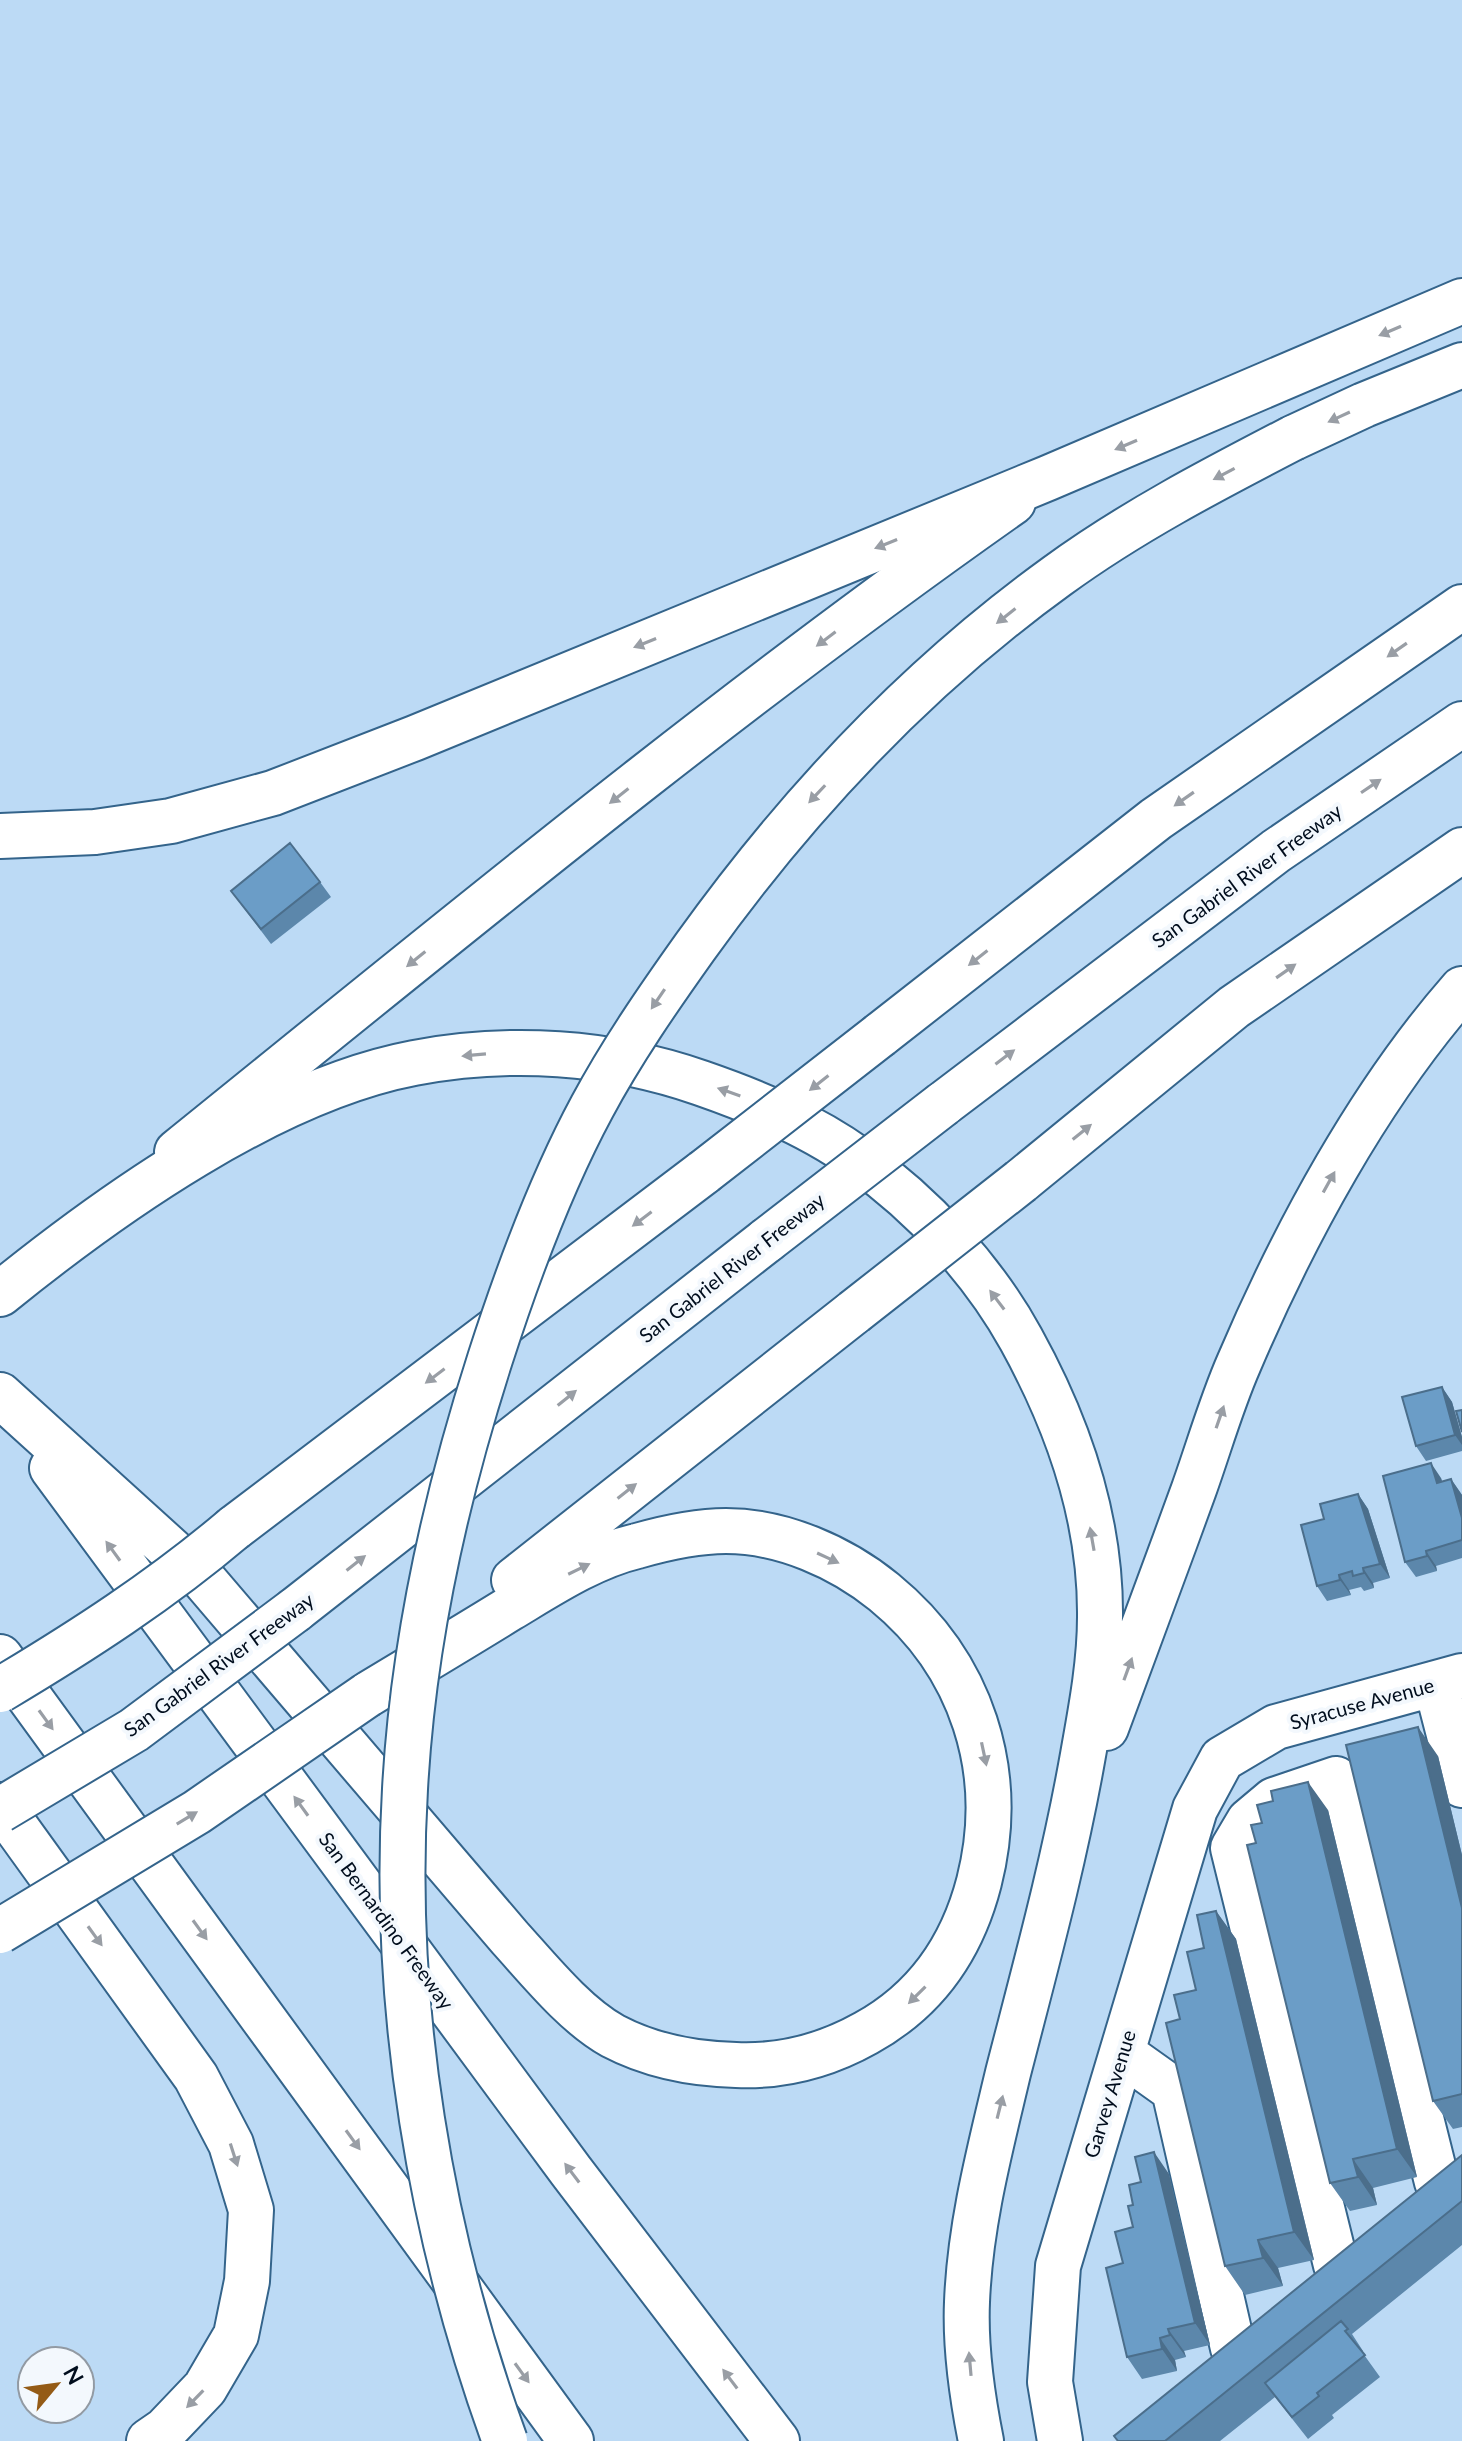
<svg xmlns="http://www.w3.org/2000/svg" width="1462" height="2441" font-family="Lato,sans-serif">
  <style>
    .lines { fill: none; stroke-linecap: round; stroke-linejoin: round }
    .minor-casing { stroke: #34648b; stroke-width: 48 }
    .highway-casing { stroke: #34648b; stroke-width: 48 }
    .minor { stroke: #fff; stroke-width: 44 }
    .highway { stroke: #fff; stroke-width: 44 }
    .highway-bridge-casing { stroke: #34648b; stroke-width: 48; stroke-linecap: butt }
    .highway-bridge { stroke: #fff; stroke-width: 44 }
    .wall { fill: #5c87ab }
    .shaded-wall { fill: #4b6e8b }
    .building { fill: #6b9dc7; stroke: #4b6e8b; stroke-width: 2 }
    .oneway { fill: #999ea5 }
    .labels { text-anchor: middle; stroke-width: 8; stroke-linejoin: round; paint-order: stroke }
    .street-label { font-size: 20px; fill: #000d1d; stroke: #f3f8fd }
  </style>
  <rect width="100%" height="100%" fill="#bcdaf5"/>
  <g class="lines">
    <defs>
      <path id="minor" d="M177 1152C452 930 724 705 1013 502
        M1436 1684 1462 1785
        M1122 2053 1174 2090 1233 2348
        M1336 2265 1233 1848 1249 1821 1274 1800 1336 1779 1437 2182
        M1060 2441 1050 2382 1058 2266 1195 1809 1222 1759 1276 1727 1462 1676"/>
      <path id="highway" d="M1293 438 1364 405 1462 365
        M0 836 95 832 171 821 273 793 415 738 1048 478 1462 301
        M880 1035 1156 819 1462 607
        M943 1104 1276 851 1462 724
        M1021 1181 1234 1007 1462 850
        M0 1294C111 1204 272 1090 414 1063 508 1045 610 1051 701 1083 756 1102 811 1125 858 1159 923 1205 983 1270 1021 1339 1068 1424 1101 1519 1100 1617 1100 1663 1091 1710 1083 1755 1064 1863 1035 1968 1008 2073 990 2149 970 2224 967 2302 965 2348 972 2396 981 2441
        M0 1395 204 1580 510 1938C539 1970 575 2015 613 2036 651 2056 694 2064 736 2065 782 2067 825 2056 866 2033 926 2000 962 1948 979 1882 1007 1772 972 1664 884 1592 841 1557 782 1531 726 1531 696 1531 665 1538 637 1546 591 1557 549 1585 509 1609 462 1638 415 1666 367 1695
        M52 1468 571 2171 777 2441
        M234 1528 704 1172
        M514 1580 854 1312
        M295 1610 767 1240
        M0 1657 571 2441
        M1106 1728C1135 1649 1165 1569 1194 1489 1209 1447 1221 1404 1239 1363 1294 1234 1369 1095 1462 989
        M0 1805 196 2077 231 2144 251 2210 247 2281 236 2335 205 2388 165 2430 149 2441"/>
    </defs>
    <!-- minor casing -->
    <use href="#minor" class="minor-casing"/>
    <!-- highway casing -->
    <use href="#highway" class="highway-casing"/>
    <!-- minor -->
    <use href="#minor" class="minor"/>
    <!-- highway -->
    <use href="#highway" class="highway"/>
    <defs>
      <path id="highway-bridge" d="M704 1172 880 1035
        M767 1240 943 1104
        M854 1312 1021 1181
        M0 1690C82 1641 161 1590 234 1528
        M0 1810 134 1730 295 1610
        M0 1931 197 1812 367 1695
        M505 2441C430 2236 392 2006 405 1789 413 1642 445 1499 490 1359 517 1275 550 1185 592 1107 622 1051 658 999 695 947 796 806 916 678 1057 576 1131 522 1212 480 1293 438"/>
    </defs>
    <!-- highway-bridge casing -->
    <use href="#highway-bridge" class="highway-bridge-casing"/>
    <!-- highway-bridge -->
    <use href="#highway-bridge" class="highway-bridge"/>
  </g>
  <!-- wall -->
  <path class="wall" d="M320 882 331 897 271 944 231 891Z
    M1442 1387 1452 1402 1462 1437V1451L1426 1461 1416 1446Z
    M1441 1478 1442 1482 1451 1479 1462 1495V1558L1436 1566 1437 1571 1416 1577 1405 1562Z
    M1358 1494 1368 1509 1390 1578 1373 1583 1374 1588 1364 1591 1361 1587 1349 1590 1351 1595 1327 1601 1317 1586 1324 1519Z
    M1438 1756 1462 1855V2127L1453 2129 1433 2101Z
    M1328 1810 1417 2177 1373 2188 1377 2205 1350 2211 1330 2183 1256 1843Z
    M1216 1911 1236 1939 1314 2260 1278 2268 1283 2286 1245 2295 1225 2266 1180 2019 1196 1990 1204 1948Z
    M1462 2155V2245L1352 2334 1363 2351 1362 2352 1380 2377 1332 2415 1334 2418 1308 2439 1275 2397 1220 2441H1117Z
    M1169 2174 1210 2345 1184 2351 1186 2357 1175 2360 1177 2371 1142 2379 1127 2357 1123 2263 1133 2227V2205Z"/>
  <!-- shaded-wall -->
  <path class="shaded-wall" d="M1442 1387 1452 1402 1462 1437V1445L1455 1435Z
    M1431 1463 1441 1478 1447 1498 1437 1483Z
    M1451 1479 1462 1495V1518Z
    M1358 1494 1368 1509 1390 1578 1380 1564Z
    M1426 1551 1436 1566 1437 1571 1427 1556Z
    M1363 1568 1373 1583 1374 1588 1364 1573Z
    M1339 1575 1349 1590 1351 1595 1340 1580Z
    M1418 1727 1438 1756 1462 1855V1908Z
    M1308 1782 1328 1810 1417 2177 1397 2149Z
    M1216 1911 1236 1939 1314 2260 1294 2232Z
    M1154 2152 1169 2174 1210 2345 1195 2323Z
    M1353 2159 1373 2188 1377 2205 1358 2177Z
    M1258 2240 1278 2268 1283 2286 1263 2258Z
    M1168 2329 1184 2351 1186 2357 1170 2335Z
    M1160 2338 1175 2360 1177 2371 1162 2349Z"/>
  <!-- building -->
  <path class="building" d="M290 843 320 882 261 929 231 891Z
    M1442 1387 1455 1435 1416 1446 1402 1397Z
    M1462 1410V1432L1456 1411Z
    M1431 1463 1437 1483 1451 1479 1462 1518V1540L1426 1551 1427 1556 1405 1562 1383 1476Z
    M1358 1494 1380 1564 1363 1568 1364 1573 1353 1576 1352 1571 1339 1575 1340 1580 1317 1586 1301 1525 1324 1519 1320 1504Z
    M1418 1727 1462 1908V2094L1433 2101 1346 1745Z
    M1308 1782 1397 2149 1353 2159 1358 2177 1330 2183 1247 1845 1256 1843 1251 1825 1262 1823 1257 1805 1273 1801 1271 1791Z
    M1216 1911 1294 2232 1258 2240 1263 2258 1225 2266 1166 2023 1180 2019 1174 1995 1196 1990 1187 1952 1204 1948 1197 1915Z
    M1154 2152 1195 2323 1168 2329 1170 2335 1160 2338 1162 2349 1127 2357 1106 2268 1123 2263 1115 2232 1133 2227 1128 2206 1133 2205 1129 2185 1141 2182 1135 2157Z
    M1462 2155V2201L1165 2441H1118L1114 2436Z
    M1341 2321 1348 2329 1345 2331 1365 2355 1317 2393 1319 2396 1292 2417 1265 2383Z"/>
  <!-- one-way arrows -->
  <defs><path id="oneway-solid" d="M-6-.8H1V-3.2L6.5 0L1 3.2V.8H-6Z" transform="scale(2)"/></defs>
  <g class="oneway">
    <use href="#oneway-solid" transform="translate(1390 331) rotate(157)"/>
    <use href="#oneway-solid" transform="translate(1339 417) rotate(155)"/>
    <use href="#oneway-solid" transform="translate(1126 445) rotate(157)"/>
    <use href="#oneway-solid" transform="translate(1224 474) rotate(152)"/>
    <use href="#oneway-solid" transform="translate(886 544) rotate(158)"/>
    <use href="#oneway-solid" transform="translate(1006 616) rotate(142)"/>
    <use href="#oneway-solid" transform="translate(826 639) rotate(143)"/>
    <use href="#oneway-solid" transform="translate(645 643) rotate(158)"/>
    <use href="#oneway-solid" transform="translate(1397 650) rotate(145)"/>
    <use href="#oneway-solid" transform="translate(1371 786) rotate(-34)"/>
    <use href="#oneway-solid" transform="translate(817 794) rotate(133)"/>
    <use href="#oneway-solid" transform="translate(619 796) rotate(142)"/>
    <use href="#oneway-solid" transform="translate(1184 799) rotate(145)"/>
    <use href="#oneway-solid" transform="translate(978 958) rotate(142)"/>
    <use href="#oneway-solid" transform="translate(416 959) rotate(141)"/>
    <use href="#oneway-solid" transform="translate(1286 971) rotate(-35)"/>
    <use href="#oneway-solid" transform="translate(658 999) rotate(124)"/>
    <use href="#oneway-solid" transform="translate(474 1055) rotate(175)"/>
    <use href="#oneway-solid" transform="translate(1005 1057) rotate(-37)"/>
    <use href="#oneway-solid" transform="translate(819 1083) rotate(142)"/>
    <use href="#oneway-solid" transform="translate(729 1092) rotate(-161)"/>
    <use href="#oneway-solid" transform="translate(1082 1132) rotate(-39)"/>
    <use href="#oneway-solid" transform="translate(1329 1182) rotate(-61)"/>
    <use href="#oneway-solid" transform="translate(642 1219) rotate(143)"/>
    <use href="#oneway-solid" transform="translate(997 1300) rotate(-127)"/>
    <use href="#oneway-solid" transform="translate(435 1376) rotate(143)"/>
    <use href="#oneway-solid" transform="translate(567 1398) rotate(-39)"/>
    <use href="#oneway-solid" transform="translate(1220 1417) rotate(-71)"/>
    <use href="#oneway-solid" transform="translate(627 1491) rotate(-38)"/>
    <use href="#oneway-solid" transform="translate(1092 1539) rotate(-100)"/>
    <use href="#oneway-solid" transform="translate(113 1551) rotate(-126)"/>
    <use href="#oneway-solid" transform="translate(828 1558) rotate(25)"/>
    <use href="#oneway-solid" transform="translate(356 1563) rotate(-38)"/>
    <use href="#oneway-solid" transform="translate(579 1569) rotate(-26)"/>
    <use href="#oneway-solid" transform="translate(1128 1669) rotate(-70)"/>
    <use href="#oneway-solid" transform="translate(46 1720) rotate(54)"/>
    <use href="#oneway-solid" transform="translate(984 1754) rotate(78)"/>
    <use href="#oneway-solid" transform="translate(301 1806) rotate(-126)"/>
    <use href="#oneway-solid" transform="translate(187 1818) rotate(-31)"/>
    <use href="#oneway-solid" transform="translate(200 1930) rotate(54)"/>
    <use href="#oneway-solid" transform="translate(95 1936) rotate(54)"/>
    <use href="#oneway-solid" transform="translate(917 1995) rotate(135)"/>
    <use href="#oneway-solid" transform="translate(1000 2107) rotate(-76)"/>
    <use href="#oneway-solid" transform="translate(353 2140) rotate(54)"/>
    <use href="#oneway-solid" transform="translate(234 2155) rotate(72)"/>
    <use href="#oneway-solid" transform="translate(572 2173) rotate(-127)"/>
    <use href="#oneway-solid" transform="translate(970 2364) rotate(-95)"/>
    <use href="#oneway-solid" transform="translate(522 2373) rotate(54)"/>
    <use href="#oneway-solid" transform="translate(730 2379) rotate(-127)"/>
    <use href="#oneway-solid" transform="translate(195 2399) rotate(134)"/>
  </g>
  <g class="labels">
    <!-- street labels -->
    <g class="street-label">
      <text transform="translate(1247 876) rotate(-36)" y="7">San Gabriel River Freeway</text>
      <text transform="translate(732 1268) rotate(-38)" y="7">San Gabriel River Freeway</text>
      <text transform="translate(219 1665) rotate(-36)" y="7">San Gabriel River Freeway</text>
      <text transform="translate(1362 1704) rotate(-15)" y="7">Syracuse Avenue</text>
      <text transform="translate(386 1921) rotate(54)" y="7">San Bernardino Freeway</text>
      <text transform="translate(1110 2094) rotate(-73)" y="7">Garvey Avenue</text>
    </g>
  </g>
  <!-- north arrow -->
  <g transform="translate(56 2385) rotate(61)"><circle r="38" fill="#f3f8fd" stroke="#929aa3" stroke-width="2"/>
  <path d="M0-6L14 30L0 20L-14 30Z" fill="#945b16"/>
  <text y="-12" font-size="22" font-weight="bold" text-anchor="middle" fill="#000d1d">N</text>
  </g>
</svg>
